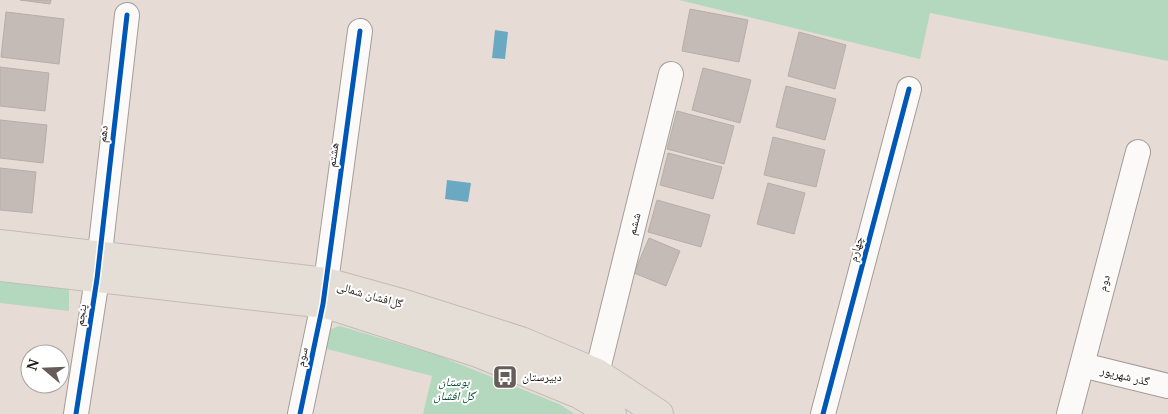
<svg xmlns="http://www.w3.org/2000/svg" width="1168" height="414" font-family="'Noto Serif','Noto Naskh Arabic',serif">
  <style>
    .green { fill: #b3d8be }
    .water { fill: #6aa9c1 }
    .building { fill: #c4bbb6; stroke: #b6aea8 }
    .lines { fill: none; stroke-linecap: round; stroke-linejoin: round }
    .minor-casing { stroke: #a49c97; stroke-width: 26 }
    .major-casing { stroke: #c1bcb8; stroke-width: 30 }
    .minor { stroke: #fbfaf9; stroke-width: 24 }
    .major { stroke: #e4ded6; stroke-width: 28 }
    .cycleway-casing { stroke: #fff; stroke-width: 8 }
    .cycleway { stroke: #0057b8; stroke-width: 5 }
    .labels { text-anchor: middle; stroke-width: 4; stroke-linejoin: round; paint-order: stroke }
    .street-label { font-size: 12px; fill: #201915; stroke: #fff }
    .poi-label { font-size: 12px; fill: #201915; stroke: #fff; text-anchor: start }
    .park-label { font-size: 12px; font-style: italic; fill: #074b2f; stroke: #fff }
  </style>
  <rect width="100%" height="100%" fill="#e7dcd5"/>
  <!-- green -->
  <path class="green" d="M679 0H1168V61L930 13 920 59Z
    M0 278 69 287V311L0 303Z
    M340 326 437 355 559 404 575 414H423L432 376 323 348C326 336 327 329 340 326Z"/>
  <!-- water -->
  <path class="water" d="M495 30 508 32 505 59 492 58Z
    M447 180 471 183 468 202 445 199Z"/>
  <!-- building -->
  <path class="building" d="M20 0H51L50 4Z
    M690 9 748 20 739 62 682 51Z
    M6 12 64 19 59 64 1 57Z
    M799 32 846 45 835 89 788 76Z
    M0 67 49 73 45 111 0 106Z
    M703 68 751 80 740 123 692 110Z
    M786 86 836 99 825 140 776 127Z
    M677 111 734 126 724 164 667 149Z
    M0 120 47 125 43 163 0 158Z
    M773 137 825 150 816 187 764 175Z
    M668 153 722 167 713 199 660 185Z
    M0 168 36 172 32 213 0 210Z
    M768 183 805 193 794 234 757 224Z
    M657 200 710 215 701 247 648 232Z
    M649 238 680 251 666 286 634 273Z"/>
  <g class="lines">
    <defs>
      <path id="minor" d="M1082 365 1168 386
        M589 389 597 373 671 74
        M76 414 97 279 127 15
        M300 414 323 304 360 31
        M823 414 909 89
        M1069 414 1138 152"/>
      <path id="major" d="M0 244 326 282 405 304 521 341 597 373 659 414
        M0 267 326 304 478 353 579 394 612 414"/>
    </defs>
    <!-- minor casing -->
    <use href="#minor" class="minor-casing"/>
    <!-- major casing -->
    <use href="#major" class="major-casing"/>
    <!-- minor -->
    <use href="#minor" class="minor"/>
    <!-- major -->
    <use href="#major" class="major"/>
    <defs>
      <path id="cycleway" d="M76 414 97 279 127 15
        M300 414 323 304 360 31
        M823 414 909 89"/>
    </defs>
    <!-- cycleway casing -->
    <use href="#cycleway" class="cycleway-casing"/>
    <!-- cycleway -->
    <use href="#cycleway" class="cycleway"/>
  </g>
  <!-- icons -->
  <defs>
    <symbol id="bus-square" viewBox="-11 -11 22 22"><rect x="-9" y="-9" width="18" height="18" rx="4" fill="#665d58" stroke="#fff"/><path d="M-5-6H5V4H4V6H2V4H-2V6H-4V4H-5ZM-3.5-4V0h7V-4ZM-3.5 1.2v1.5H-2V1.2ZM2 1.2v1.5H3.5V1.2Z" fill="#fff"/></symbol>
  </defs>
  <g fill-rule="evenodd">
    <use href="#bus-square" x="491" y="363" width="28" height="28"/>
  </g>
  <g class="labels">
    <!-- street labels -->
    <g class="street-label">
      <text transform="translate(103 134) rotate(-84)" y="4">دهم</text>
      <text transform="translate(333 155) rotate(-82)" y="4">هشتم</text>
      <text transform="translate(634 224) rotate(-76)" y="4">ششم</text>
      <text transform="translate(856 249) rotate(-75)" y="4">چهارم</text>
      <text transform="translate(1104 283) rotate(-75)" y="4">دوم</text>
      <text transform="translate(370 295) rotate(16)" y="4">گل‌افشان شمالی</text>
      <text transform="translate(81 315) rotate(-81)" y="4">پنجم</text>
      <text transform="translate(302 357) rotate(-78)" y="4">سوم</text>
      <text transform="translate(1125 376) rotate(14)" y="4">گذر شهریور</text>
    </g>
    <!-- poi labels -->
    <g class="poi-label">
      <text x="522" y="381">دبیرستان</text>
    </g>
    <!-- park labels -->
    <g class="park-label">
      <text x="454" y="386">بوستان<tspan x="454" dy="14">گل افشان</tspan></text>
    </g>
  </g>
  <!-- north arrow -->
  <g transform="translate(45 369) rotate(289)"><circle r="24" fill="#ffffff" stroke="#a6a3a1"/>
  <path d="M0-4L9 19L0 12L-9 19Z" fill="#665d58"/>
  <text y="-8" font-size="14" font-weight="bold" text-anchor="middle" fill="#201915">N</text>
  </g>
</svg>
